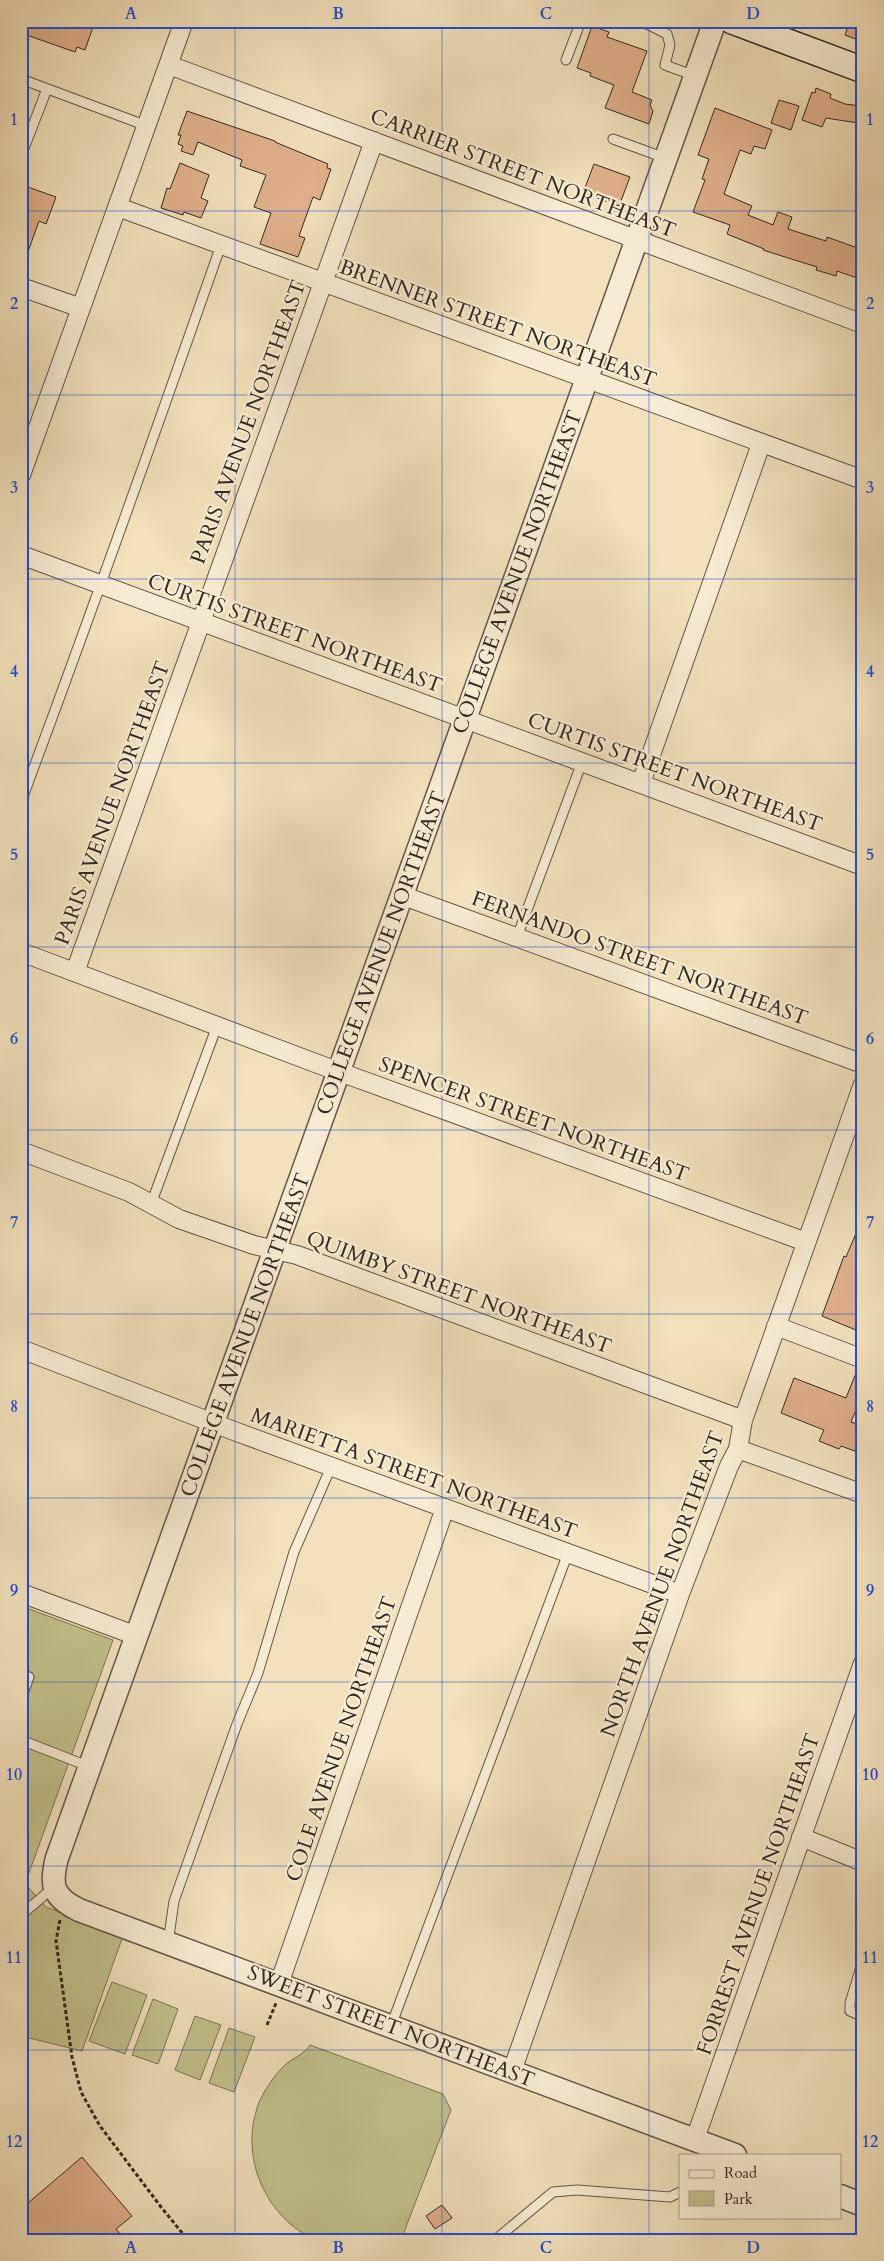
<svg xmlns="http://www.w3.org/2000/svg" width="884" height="2261" font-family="Cardo,serif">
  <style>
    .green { fill: #c2c18b; stroke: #7a7556 }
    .building { fill: #e0b08a; stroke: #332921 }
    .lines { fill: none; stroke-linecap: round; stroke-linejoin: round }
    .service-casing { stroke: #635748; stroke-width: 11 }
    .minor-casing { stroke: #635748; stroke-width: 20 }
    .tertiary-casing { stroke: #635748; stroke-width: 25 }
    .secondary-casing { stroke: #332921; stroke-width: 28 }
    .path { stroke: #332921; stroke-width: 3; stroke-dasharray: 4 2.5; stroke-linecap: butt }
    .service { stroke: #f7ecd3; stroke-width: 9 }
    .minor { stroke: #f7ecd3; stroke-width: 18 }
    .tertiary { stroke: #f7ecd3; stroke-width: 22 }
    .secondary { stroke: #f7ecd3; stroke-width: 25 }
    .grid { fill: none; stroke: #1d4ed8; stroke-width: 1; stroke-opacity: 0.55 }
    .labels { text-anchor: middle; stroke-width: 4.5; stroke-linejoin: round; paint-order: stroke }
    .street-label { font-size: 21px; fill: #332921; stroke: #f7ecd3 }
    .neatline { fill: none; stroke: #1d4ed8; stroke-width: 2 }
    .grid-label { font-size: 16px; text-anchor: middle; font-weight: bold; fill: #1d4ed8 }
  </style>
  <rect width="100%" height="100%" fill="#f2e1bc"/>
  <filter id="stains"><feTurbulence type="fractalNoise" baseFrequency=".004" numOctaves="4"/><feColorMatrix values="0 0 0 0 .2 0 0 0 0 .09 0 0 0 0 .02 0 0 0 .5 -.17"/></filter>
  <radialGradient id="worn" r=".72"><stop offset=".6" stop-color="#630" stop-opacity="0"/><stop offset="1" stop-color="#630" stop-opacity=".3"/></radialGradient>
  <!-- green -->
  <path class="green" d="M21 1606 113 1640 25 1884 46 1907 123 1936 82 2051 21 2036Z
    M112 1982 147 1995 125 2054 89 2041Z
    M153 1999 178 2009 158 2064 132 2055Z
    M195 2016 221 2025 200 2080 175 2070Z
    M229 2028 255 2037 234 2092 209 2083Z
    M310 2045 443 2094 451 2110 401 2240C382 2240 363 2240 344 2240 335 2240 325 2241 317 2239 307 2237 296 2229 288 2222 255 2191 242 2143 260 2100 266 2088 274 2076 284 2066 291 2059 306 2053 310 2045Z"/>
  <!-- building -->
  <path class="building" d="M21 21H95L85 50 77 47 75 52 21 33Z
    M850 21H863V42L845 35Z
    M592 26 609 32 607 37 647 51 632 92 652 100 650 105 653 111 649 124 605 108 614 85 590 76 591 73 577 68Z
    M816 88 831 94 830 98 845 104 861 106 858 123 826 118 822 127 802 120 812 92 815 93Z
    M779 100 799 106 791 130 771 123Z
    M715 108 772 130 765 149 754 146 751 154 740 150 724 194 752 206 748 215 773 225 778 212 792 217 788 229 826 241 827 237 863 250V280L837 271 836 276 816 270 817 267 763 250 764 249 727 234 730 225 693 212 705 180 702 179 709 159 698 155Z
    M187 111 275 141V142L328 164 327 168 331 169 320 200 313 197 299 236 305 238 298 257 260 244 271 213 254 207 266 175 240 166 242 160 198 142 193 155 181 151 183 146 178 144 181 135H178Z
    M180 163 209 175 201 198 208 201 201 218 184 212 183 215 161 208 167 188 170 189Z
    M594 164 630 177 619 206 583 193Z
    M25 186 56 197 46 224 39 221 23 266H21V198Z
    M863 1217V1299L858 1312 863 1314V1333L822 1316 844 1256 846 1257Z
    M858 1368 863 1369V1393L851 1422 863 1426V1454L841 1446 839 1449 819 1441 824 1430 781 1413 794 1378 846 1398Z
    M82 2157 132 2216 116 2229 125 2240H21V2209Z
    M442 2205 452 2218 435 2229 426 2216Z"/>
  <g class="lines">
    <defs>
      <path id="service" d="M641 21 667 34 670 45 665 65 695 76
        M566 60 581 21
        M21 79 147 126
        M613 139 665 158
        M21 156 47 89
        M21 802C90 617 156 431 221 245
        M517 937 582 762
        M151 1204 217 1026
        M21 1674 29 1677 21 1699
        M21 1740 90 1767
        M21 1915 54 1887
        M168 1943 174 1901 237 1724 258 1673 294 1552 331 1467
        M863 1960 850 2003V2011L863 2017
        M391 2026 568 1553
        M495 2240 553 2192 577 2190 670 2197 680 2192"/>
      <path id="minor" d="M169 65 863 324
        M118 207 863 480
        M21 287 81 308
        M21 475 184 21
        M21 555 863 866
        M641 783 761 444
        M401 895 863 1064
        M21 952 318 1064 806 1242
        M75 972 374 141
        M21 1151 129 1192 179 1219 254 1245 297 1255 743 1420
        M776 1326 863 1359
        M21 1349 234 1431 680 1594
        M738 1449 863 1494
        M21 1593 137 1636
        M801 1837 863 1862
        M279 1984 445 1508
        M512 2071 680 1594 729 1466 738 1449 743 1420 863 1084
        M695 2139 863 1663"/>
      <path id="tertiary" d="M715 21 57 1858C50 1885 52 1897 79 1910L735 2155
        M840 2196 863 2205"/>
      <path id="secondary" d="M732 21 863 70"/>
    </defs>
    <!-- service casing -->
    <use href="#service" class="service-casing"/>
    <!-- minor casing -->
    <use href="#minor" class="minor-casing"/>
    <!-- tertiary casing -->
    <use href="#tertiary" class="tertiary-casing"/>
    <!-- secondary casing -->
    <use href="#secondary" class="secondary-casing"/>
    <!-- path -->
    <path class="path" d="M60 1920 56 1941 72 2057 81 2092 100 2126 161 2207 188 2240
      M267 2025 276 2003"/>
    <!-- service -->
    <use href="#service" class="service"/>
    <!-- minor -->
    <use href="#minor" class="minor"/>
    <!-- tertiary -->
    <use href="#tertiary" class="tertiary"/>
    <!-- secondary -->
    <use href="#secondary" class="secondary"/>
  </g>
  <!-- grid -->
  <path class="grid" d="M235 21V2240M442 21V2240M649 21V2240M21 211H863M21 395H863M21 579H863M21 763H863M21 947H863M21 1130H863M21 1314H863M21 1498H863M21 1682H863M21 1866H863M21 2050H863"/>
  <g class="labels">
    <!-- street labels -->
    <g class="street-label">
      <text transform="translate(523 173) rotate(21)" y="7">CARRIER STREET NORTHEAST</text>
      <text transform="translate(498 323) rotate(20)" y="7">BRENNER STREET NORTHEAST</text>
      <text transform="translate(248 422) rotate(-70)" y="7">PARIS AVENUE NORTHEAST</text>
      <text transform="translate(517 572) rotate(-70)" y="7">COLLEGE AVENUE NORTHEAST</text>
      <text transform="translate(295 633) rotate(20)" y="7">CURTIS STREET NORTHEAST</text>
      <text transform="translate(675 772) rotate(20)" y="7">CURTIS STREET NORTHEAST</text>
      <text transform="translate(112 803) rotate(-70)" y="7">PARIS AVENUE NORTHEAST</text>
      <text transform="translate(381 953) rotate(-70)" y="7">COLLEGE AVENUE NORTHEAST</text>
      <text transform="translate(640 958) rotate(20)" y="7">FERNANDO STREET NORTHEAST</text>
      <text transform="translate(534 1119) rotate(20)" y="7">SPENCER STREET NORTHEAST</text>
      <text transform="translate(459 1292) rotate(20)" y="7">QUIMBY STREET NORTHEAST</text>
      <text transform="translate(245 1335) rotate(-70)" y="7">COLLEGE AVENUE NORTHEAST</text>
      <text transform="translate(414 1473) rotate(20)" y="7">MARIETTA STREET NORTHEAST</text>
      <text transform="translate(662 1584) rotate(-70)" y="7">NORTH AVENUE NORTHEAST</text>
      <text transform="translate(341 1739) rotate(-71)" y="7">COLE AVENUE NORTHEAST</text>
      <text transform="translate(758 1894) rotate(-71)" y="7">FORREST AVENUE NORTHEAST</text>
      <text transform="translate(391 2026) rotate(21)" y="7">SWEET STREET NORTHEAST</text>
    </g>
  </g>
  <!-- margin -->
  <rect width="884" height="2261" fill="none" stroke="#f2e1bc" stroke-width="55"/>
  <!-- legend -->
  <rect x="679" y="2154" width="162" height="65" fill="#f7ecd3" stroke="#a99e8c"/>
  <rect x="689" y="2170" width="25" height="8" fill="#f7ecd3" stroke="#a99e8c"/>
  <text x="724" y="2178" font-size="15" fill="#332921">Road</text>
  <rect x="689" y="2191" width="25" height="15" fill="#c2c18b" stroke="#a99e8c"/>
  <text x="724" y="2204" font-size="15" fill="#332921">Park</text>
  <rect x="28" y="28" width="828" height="2206" class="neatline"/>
  <g class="grid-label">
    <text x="131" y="19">A</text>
    <text x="338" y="19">B</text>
    <text x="546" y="19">C</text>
    <text x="753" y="19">D</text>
    <text x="14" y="125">1</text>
    <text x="870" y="125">1</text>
    <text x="14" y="309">2</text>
    <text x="870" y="309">2</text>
    <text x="14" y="493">3</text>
    <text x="870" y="493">3</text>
    <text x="14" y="677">4</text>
    <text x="870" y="677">4</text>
    <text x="14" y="860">5</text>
    <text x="870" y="860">5</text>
    <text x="14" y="1044">6</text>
    <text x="870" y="1044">6</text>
    <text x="14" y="1228">7</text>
    <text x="870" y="1228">7</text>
    <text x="14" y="1412">8</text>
    <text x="870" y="1412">8</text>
    <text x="14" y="1596">9</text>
    <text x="870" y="1596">9</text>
    <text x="14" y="1780">10</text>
    <text x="870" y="1780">10</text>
    <text x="14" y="1963">11</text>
    <text x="870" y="1963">11</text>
    <text x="14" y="2147">12</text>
    <text x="870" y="2147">12</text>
    <text x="131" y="2253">A</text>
    <text x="338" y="2253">B</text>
    <text x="546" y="2253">C</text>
    <text x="753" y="2253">D</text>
  </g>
  <rect width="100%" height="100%" filter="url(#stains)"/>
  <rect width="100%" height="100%" fill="url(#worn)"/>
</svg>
